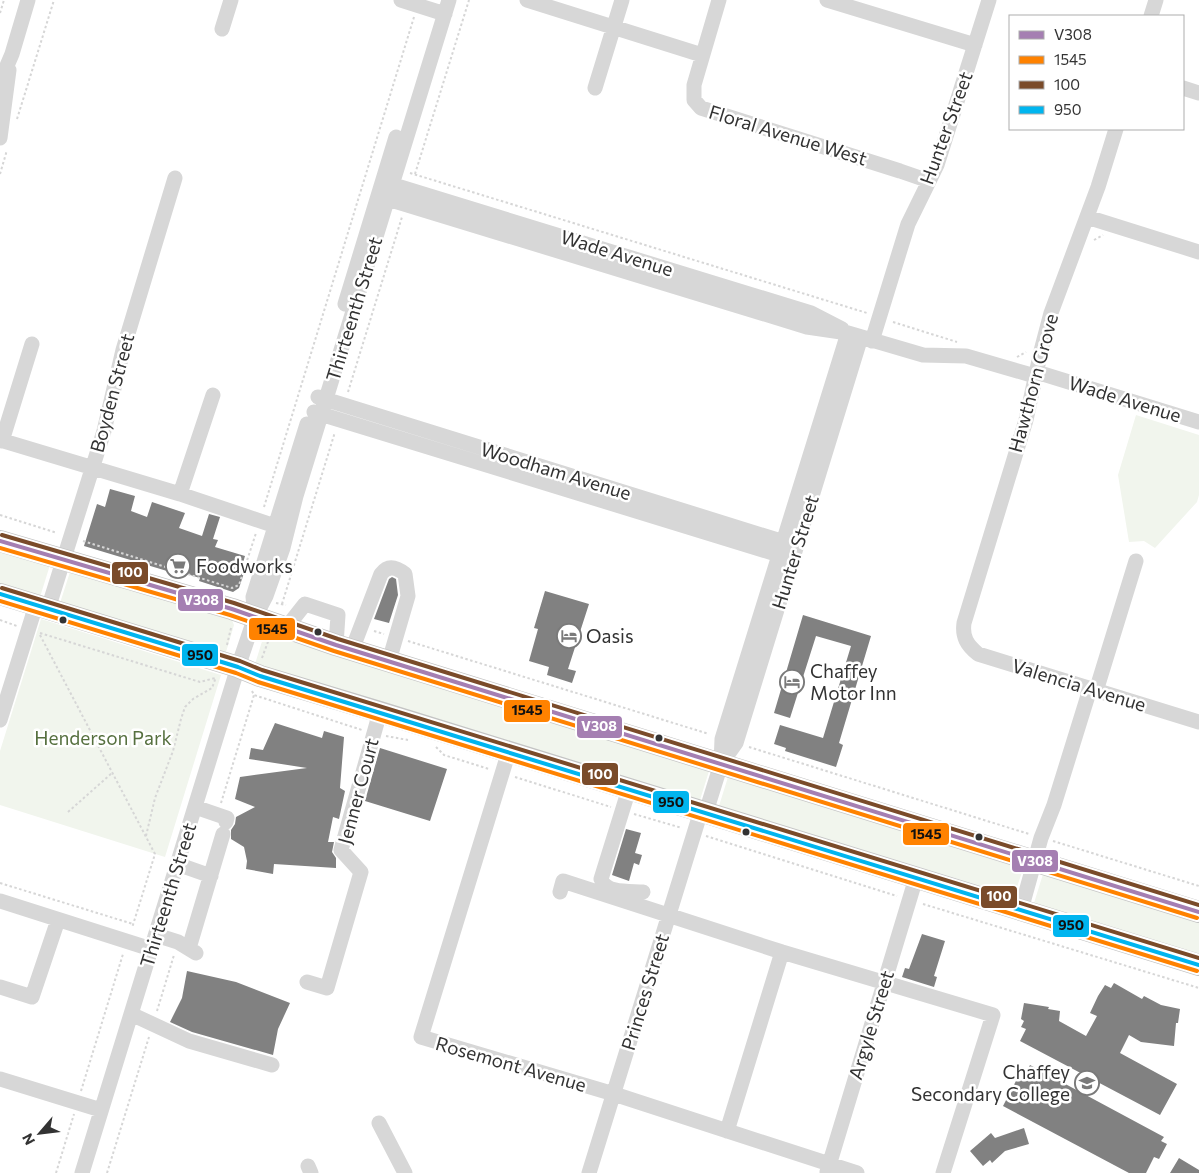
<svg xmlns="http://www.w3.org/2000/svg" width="1199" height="1173" font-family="Commissioner,sans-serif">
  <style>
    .green { fill: #f1f5ed }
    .building { fill: #818181 }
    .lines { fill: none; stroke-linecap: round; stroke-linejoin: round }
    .path { stroke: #d6d6d6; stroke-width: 2; stroke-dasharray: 2.5 2.5; stroke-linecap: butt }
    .minor { stroke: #d7d7d7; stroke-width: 15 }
    .highway { stroke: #c4c4c4; stroke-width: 22 }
    .bus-1-casing { stroke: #fff; stroke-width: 8 }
    .bus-2-casing { stroke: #fff; stroke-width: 8 }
    .bus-3-casing { stroke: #fff; stroke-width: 8 }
    .bus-4-casing { stroke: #fff; stroke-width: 8 }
    .bus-1 { stroke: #a57fb2; stroke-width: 4 }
    .bus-2 { stroke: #ff8200; stroke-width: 4 }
    .bus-3 { stroke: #7a4b2a; stroke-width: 4 }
    .bus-4 { stroke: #00b5ef; stroke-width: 4 }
    .bus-dot { fill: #333; stroke: #fff; stroke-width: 2 }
    .labels { text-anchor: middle; stroke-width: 5; stroke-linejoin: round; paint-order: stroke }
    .street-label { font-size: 19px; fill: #333; stroke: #fff }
    .poi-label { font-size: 19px; fill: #333; stroke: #fff; text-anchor: start }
    .park-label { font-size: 19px; fill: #56703f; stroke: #fff }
    .line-badge { stroke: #fff; stroke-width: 2 }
    .badge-label { font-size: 14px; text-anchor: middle; font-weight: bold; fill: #fff }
    .pale-badge-label { font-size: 14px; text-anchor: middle; font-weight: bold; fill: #111 }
  </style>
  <rect width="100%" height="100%" fill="#fff"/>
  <!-- green -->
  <path class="green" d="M1136 415 1199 435V495L1197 502 1155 548 1144 541 1129 542 1118 475Z
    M0 549 50 565 40 597 0 586Z
    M70 572 232 620 234 625 226 652 60 603Z
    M41 619 221 675 165 857 0 805V751Z
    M268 631 709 771 700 800 255 664 264 635Z
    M728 777 1023 869 1014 896 719 806Z
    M1043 874 1199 919V958L1034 903Z"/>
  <!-- building -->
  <path class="building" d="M110 489 135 496 131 511 147 517 152 502 185 513 179 528 202 536 209 514 220 517 213 539 218 540 215 547 245 556 242 566 246 567 239 588 233 592 199 581 200 578 167 568V571L84 546 97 504 105 507Z
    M392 577 396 579 398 595 389 623 374 619 389 579Z
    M545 591 589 604 568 669 576 671 572 683 547 675 549 667 529 661 538 629 534 628Z
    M803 615 871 636 839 743 843 745 836 767 785 751 786 748 774 744 780 725 823 738 851 646 816 636 790 718 774 713Z
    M275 723 322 738 324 731 344 737 340 788 345 791 339 819 333 817 328 842H334L332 852 336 858V868L274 864 273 874 246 869 247 861 244 847 231 839V830L235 824 236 817 255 807 235 799 240 777 307 768 249 759 251 748 263 750Z
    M380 748 447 769 430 821 365 801Z
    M626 829 641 833 635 853 642 855 639 865 634 863 629 881 612 875Z
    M922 934 945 941 934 976 937 977 934 987 902 977 905 968 909 969Z
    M187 971 236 982 290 1003 278 1029 273 1055 192 1032 170 1022 182 998Z
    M1114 983 1142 999 1144 996 1161 1005 1180 1009 1178 1023H1176L1174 1046 1141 1042 1129 1035 1120 1053 1177 1084 1160 1115 1020 1041 1026 1029 1021 1027 1024 1021 1021 1019 1024 1003 1049 1007 1048 1009 1060 1011 1059 1021 1086 1036 1097 1016 1090 1013 1098 996 1105 985 1111 988Z
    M1030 1065 1164 1137 1161 1141 1167 1144 1159 1159 1154 1157 1146 1173H1129L1003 1106 1020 1073 1024 1076Z
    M1024 1128 1029 1144 1005 1151 992 1163 990 1160 983 1166 970 1151 991 1133 995 1138Z
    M1179 1158 1199 1170V1173H1170Z"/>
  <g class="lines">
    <!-- path -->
    <path class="path" d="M0 13 4 0
      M17 119 54 0
      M410 173 867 313
      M0 174 7 150
      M415 174 469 0
      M1094 240 1103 235
      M893 322 957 342
      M1017 357 1026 352
      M348 392 402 217
      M264 507 414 17
      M0 515 57 533
      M83 541 232 588 239 585 256 533
      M276 603 286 605
      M282 604 335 432
      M0 620 17 626
      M374 631 384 634
      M40 633 200 682 215 678
      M40 635 155 854 132 928
      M408 641 709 734
      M227 645 231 628
      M262 658 269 639
      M252 691 254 695 362 730
      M386 736 408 740
      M436 747 444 755 489 769
      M749 747 1029 834
      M515 777 611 807
      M221 803 254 695
      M68 812 112 773
      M634 814 682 828
      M146 836 155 798 173 751 181 719 185 707 193 699 212 688 216 677
      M706 836 897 896
      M1053 841 1199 886
      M0 883 133 924
      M923 904 1199 988
      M157 1011 174 955
      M81 1091 123 954
      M56 1173 74 1114
      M107 1173 149 1037"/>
    <!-- minor -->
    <path class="minor" d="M401 0 445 14
      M527 0 702 55
      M719 0 694 85V100L701 108 900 171 929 181
      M827 0 975 45
      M1151 16 1156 0
      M222 29 231 0
      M0 82 12 54 28 0
      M595 88 622 0
      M1183 88 1199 93
      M1116 129 1098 187 1051 313 1041 351 1026 420 964 623C962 637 967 645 978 654L1199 722
      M0 138 9 70
      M384 182 811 313 842 329
      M378 196 807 327 848 333 923 355 966 356 1028 374H1043L1199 422
      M1087 217 1199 252
      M345 304 396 137
      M872 341 908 224 937 165 989 0
      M318 397 797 546
      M314 412 792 559
      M0 440 180 494 284 529
      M2 441 32 344
      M180 494 213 395
      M48 609 104 431 123 350 175 178
      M255 617 253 597 307 424
      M286 628 305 604 338 615 336 645
      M352 650 381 574C388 565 396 567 405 574L408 596 389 661
      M1096 691 1136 561
      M0 720 36 605
      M509 751 421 1037 614 1094 857 1173
      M721 764 736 743 861 337
      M629 789 601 879C606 894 630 891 643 892
      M195 807 227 818 226 822
      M706 812 721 764 722 739 848 333
      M177 864 211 876
      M560 892 563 881 782 952 993 1015 943 1173
      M0 901 151 949
      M1021 910 1041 838 1054 805 1090 689
      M156 935 178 942 196 953
      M189 948 223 834
      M307 982 327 988 361 872 341 850 380 712
      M0 987 32 997 58 920
      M131 1014 189 1041 272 1065
      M0 1079 101 1110
      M379 1123 405 1173
      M727 1131 782 952
      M308 1166 311 1173
      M827 1172 916 878
      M82 1173 238 667 255 617 266 596 283 548 296 496 449 0
      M589 1173 701 811"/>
    <!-- highway -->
    <path class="highway" d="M0 541 232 609 336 645 1199 912
      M0 594 238 667 260 676 380 712 1199 965"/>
    <defs>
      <path id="bus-1" d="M0 541 232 609 336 645 1199 912"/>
      <path id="bus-2" d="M0 548 230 615 334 651 1197 918
        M0 601 236 673 258 682 1197 971"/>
      <path id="bus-3" d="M2 535 234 603 338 639 1199 905
        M2 588 240 661 262 670 1199 958"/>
      <path id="bus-4" d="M0 594 238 667 260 676 1199 965"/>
    </defs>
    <!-- bus-1 casing -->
    <use href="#bus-1" class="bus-1-casing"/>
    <!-- bus-2 casing -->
    <use href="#bus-2" class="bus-2-casing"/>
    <!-- bus-3 casing -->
    <use href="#bus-3" class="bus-3-casing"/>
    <!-- bus-4 casing -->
    <use href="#bus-4" class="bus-4-casing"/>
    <!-- bus-1 -->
    <use href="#bus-1" class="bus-1"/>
    <!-- bus-2 -->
    <use href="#bus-2" class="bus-2"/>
    <!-- bus-3 -->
    <use href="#bus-3" class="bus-3"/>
    <!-- bus-4 -->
    <use href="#bus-4" class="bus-4"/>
  </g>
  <!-- icons -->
  <defs>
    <symbol id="supermarket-ring" viewBox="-11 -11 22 22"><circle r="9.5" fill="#fff" stroke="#7a7a7a" stroke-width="1.5"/><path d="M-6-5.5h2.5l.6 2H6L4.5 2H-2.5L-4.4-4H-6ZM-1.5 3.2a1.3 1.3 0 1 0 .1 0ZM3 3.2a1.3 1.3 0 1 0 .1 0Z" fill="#7a7a7a"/></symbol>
    <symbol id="hotel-ring" viewBox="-11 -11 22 22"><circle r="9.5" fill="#fff" stroke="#7a7a7a" stroke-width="1.5"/><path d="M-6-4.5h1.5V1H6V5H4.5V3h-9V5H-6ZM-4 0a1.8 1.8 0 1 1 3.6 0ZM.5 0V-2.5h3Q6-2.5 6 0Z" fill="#7a7a7a"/></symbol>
    <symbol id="school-ring" viewBox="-11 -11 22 22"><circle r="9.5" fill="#fff" stroke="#7a7a7a" stroke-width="1.5"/><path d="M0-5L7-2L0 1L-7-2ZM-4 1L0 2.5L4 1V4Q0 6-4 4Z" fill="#7a7a7a"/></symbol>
  </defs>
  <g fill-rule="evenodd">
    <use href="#supermarket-ring" x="164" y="552" width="28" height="28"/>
    <use href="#hotel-ring" x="555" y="622" width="28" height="28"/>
    <use href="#hotel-ring" x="778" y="668" width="28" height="28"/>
    <use href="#school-ring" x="1073" y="1069" width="28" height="28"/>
  </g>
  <!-- markers -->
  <g class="bus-dot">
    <circle cx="63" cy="620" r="4.5"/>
    <circle cx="318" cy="632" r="4.5"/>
    <circle cx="659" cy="738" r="4.5"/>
    <circle cx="746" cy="832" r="4.5"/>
    <circle cx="979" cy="837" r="4.5"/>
  </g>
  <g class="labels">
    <!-- street labels -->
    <g class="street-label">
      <text transform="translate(946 128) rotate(-70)" y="7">Hunter Street</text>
      <text transform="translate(788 135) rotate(17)" y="7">Floral Avenue West</text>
      <text transform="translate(617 253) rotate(17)" y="7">Wade Avenue</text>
      <text transform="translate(354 309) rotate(-73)" y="7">Thirteenth Street</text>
      <text transform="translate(1033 383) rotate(-75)" y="7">Hawthorn Grove</text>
      <text transform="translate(112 393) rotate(-75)" y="7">Boyden Street</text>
      <text transform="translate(1125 399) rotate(17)" y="7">Wade Avenue</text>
      <text transform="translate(556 471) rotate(17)" y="7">Woodham Avenue</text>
      <text transform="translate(795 552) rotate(-73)" y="7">Hunter Street</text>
      <text transform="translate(1079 685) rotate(17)" y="7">Valencia Avenue</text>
      <text transform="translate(358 791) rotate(-75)" y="7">Jenner Court</text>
      <text transform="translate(168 895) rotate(-73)" y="7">Thirteenth Street</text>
      <text transform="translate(645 992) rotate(-73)" y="7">Princes Street</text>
      <text transform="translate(871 1025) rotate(-73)" y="7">Argyle Street</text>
      <text transform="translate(511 1064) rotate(16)" y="7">Rosemont Avenue</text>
    </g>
    <!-- poi labels -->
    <g class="poi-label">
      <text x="196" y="573">Foodworks</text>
      <text x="586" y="643">Oasis</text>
      <text x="810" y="678">Chaffey<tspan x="810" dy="22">Motor Inn</tspan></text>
      <text x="1070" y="1079" text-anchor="end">Chaffey<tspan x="1070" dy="22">Secondary College</tspan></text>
    </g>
    <!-- park labels -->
    <g class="park-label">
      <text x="103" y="745">Henderson Park</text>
    </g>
  </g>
  <g class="line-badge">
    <rect x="111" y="561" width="38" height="24" rx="5" fill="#7a4b2a"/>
    <rect x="177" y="588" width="47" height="24" rx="5" fill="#a57fb2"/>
    <rect x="248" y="617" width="48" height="24" rx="5" fill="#ff8200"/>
    <rect x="181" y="643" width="38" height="24" rx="5" fill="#00b5ef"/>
    <rect x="503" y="699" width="48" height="24" rx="5" fill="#ff8200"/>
    <rect x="576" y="715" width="47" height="24" rx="5" fill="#a57fb2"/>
    <rect x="581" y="762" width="38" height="24" rx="5" fill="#7a4b2a"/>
    <rect x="652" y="790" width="38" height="24" rx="5" fill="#00b5ef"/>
    <rect x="902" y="822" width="48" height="24" rx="5" fill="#ff8200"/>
    <rect x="1011" y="849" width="48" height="24" rx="5" fill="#a57fb2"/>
    <rect x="980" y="885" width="38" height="24" rx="5" fill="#7a4b2a"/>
    <rect x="1052" y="914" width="38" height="24" rx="5" fill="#00b5ef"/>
  </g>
  <g class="badge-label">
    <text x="130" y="577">100</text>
    <text x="201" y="605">V308</text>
    <text x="599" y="731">V308</text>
    <text x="600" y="779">100</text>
    <text x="1035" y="866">V308</text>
    <text x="999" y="901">100</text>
  </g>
  <g class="pale-badge-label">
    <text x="272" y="634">1545</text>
    <text x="200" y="660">950</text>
    <text x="527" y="715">1545</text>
    <text x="671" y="807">950</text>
    <text x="926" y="839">1545</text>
    <text x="1071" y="930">950</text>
  </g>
  <!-- legend -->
  <rect x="1009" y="15" width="175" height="115" fill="#ffffff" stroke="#adadad"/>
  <rect x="1019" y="31" width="25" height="8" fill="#a57fb2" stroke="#adadad"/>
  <text x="1054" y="40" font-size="15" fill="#333333">V308</text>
  <rect x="1019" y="56" width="25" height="8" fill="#ff8200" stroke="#adadad"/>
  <text x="1054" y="65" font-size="15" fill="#333333">1545</text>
  <rect x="1019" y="81" width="25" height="8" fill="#7a4b2a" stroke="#adadad"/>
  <text x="1054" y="90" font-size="15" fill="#333333">100</text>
  <rect x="1019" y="106" width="25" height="8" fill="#00b5ef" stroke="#adadad"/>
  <text x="1054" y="115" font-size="15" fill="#333333">950</text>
  <!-- north arrow -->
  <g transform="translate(40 1133) rotate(242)" stroke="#ffffff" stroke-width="4" paint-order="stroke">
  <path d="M0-4L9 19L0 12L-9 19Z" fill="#333333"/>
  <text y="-8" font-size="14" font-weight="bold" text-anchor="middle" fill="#333333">N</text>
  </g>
</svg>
